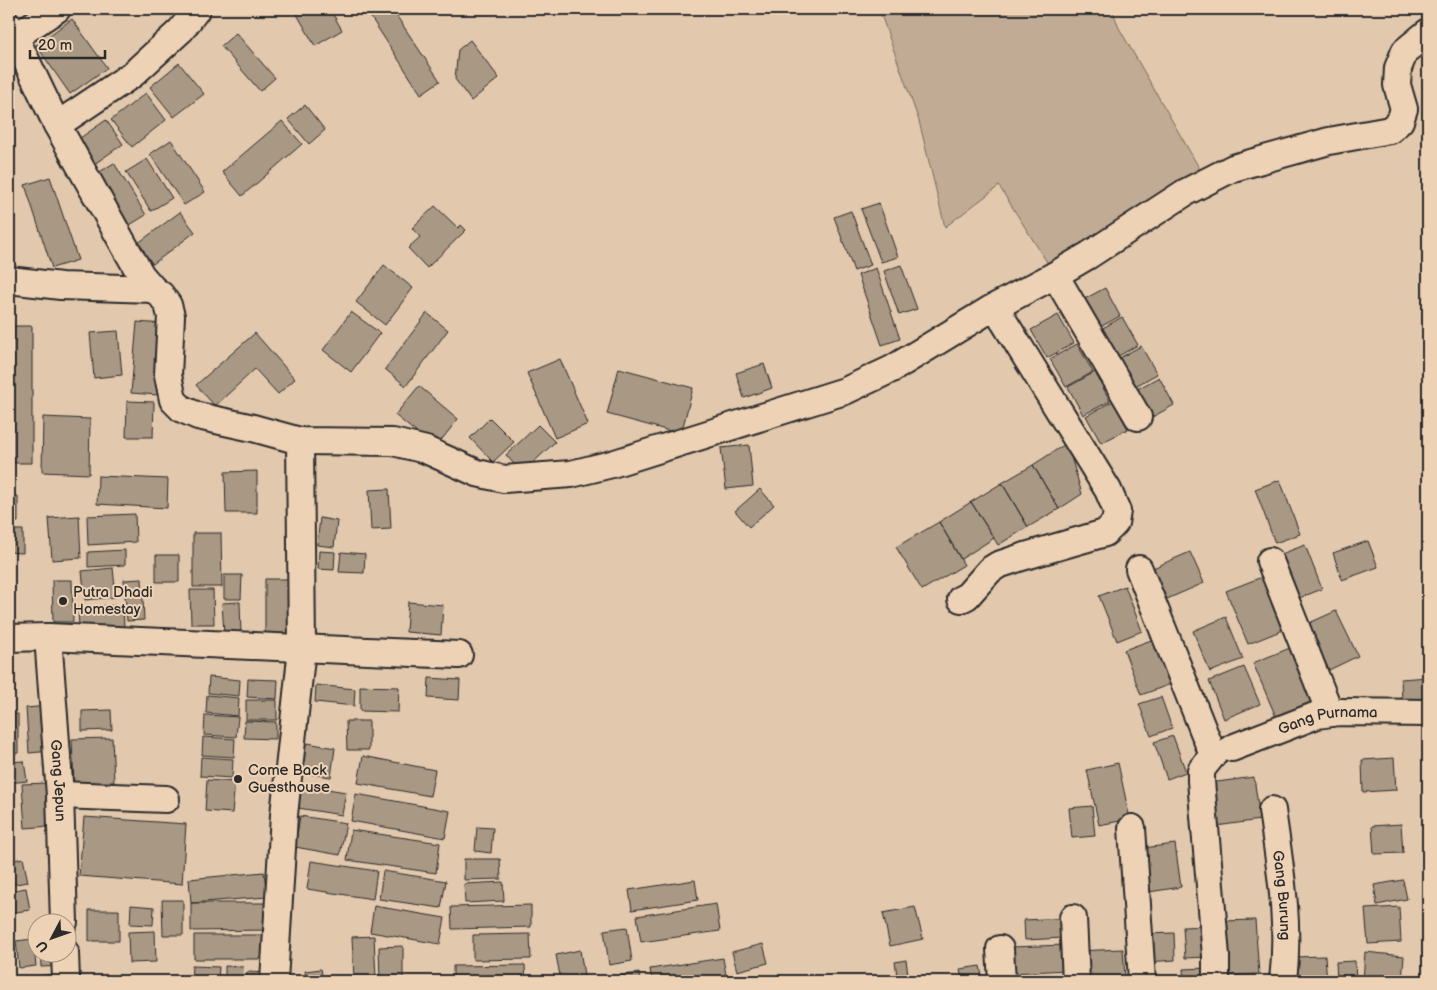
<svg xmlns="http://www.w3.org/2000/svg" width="1437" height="990" font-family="'Balsamiq Sans',sans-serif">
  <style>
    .green { fill: #c1ab95; stroke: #766b60 }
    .building { fill: #a99884; stroke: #2b2b2b }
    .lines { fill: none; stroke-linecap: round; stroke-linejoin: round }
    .minor-casing { stroke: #2b2b2b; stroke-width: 30 }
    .minor { stroke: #eed2b5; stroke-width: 26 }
    .poi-dot { fill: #2b2b2b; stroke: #eed2b5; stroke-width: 2 }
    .labels { text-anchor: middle; stroke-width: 4; stroke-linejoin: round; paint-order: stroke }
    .poi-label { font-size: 15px; fill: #2b2b2b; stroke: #eed2b5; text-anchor: start }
    .street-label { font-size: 15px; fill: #2b2b2b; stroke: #eed2b5 }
  </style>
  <rect width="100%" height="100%" fill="#e2c8ad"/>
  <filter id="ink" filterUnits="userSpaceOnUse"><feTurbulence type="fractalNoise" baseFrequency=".02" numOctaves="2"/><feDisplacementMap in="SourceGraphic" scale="10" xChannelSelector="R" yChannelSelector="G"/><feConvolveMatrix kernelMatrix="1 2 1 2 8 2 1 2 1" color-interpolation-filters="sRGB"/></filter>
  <g filter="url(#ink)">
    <!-- green -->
    <path class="green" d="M879 9H1112L1119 28 1202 173 1057 278 999 186 945 227 919 121Z"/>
    <!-- building -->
    <path class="building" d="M294 9H330L342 30 315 46Z
      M374 9H392L440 81 421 94 368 13Z
      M72 19 107 68 70 94 36 45Z
      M236 33 275 78 260 91 221 46Z
      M470 40 499 78 471 101 455 79 458 50Z
      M179 63 204 94 174 117 150 87Z
      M146 93 166 120 132 147 111 120Z
      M305 105 325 130 309 144 288 119Z
      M106 120 123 144 90 167 73 143Z
      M282 121 302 144 242 196 222 172Z
      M171 140 205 192 184 205 150 154Z
      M147 159 172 198 151 211 126 172Z
      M114 163 146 215 125 228 93 176Z
      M50 177 78 260 52 268 25 185Z
      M879 203 898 257 881 262 861 209Z
      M435 206 458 228 461 225 466 230 427 268 408 248 420 237 412 228Z
      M851 211 871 265 854 271 834 217Z
      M180 212 195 232 153 264 137 244Z
      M384 265 413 288 385 325 356 302Z
      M901 265 917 309 899 315 884 271Z
      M876 268 900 339 882 345 858 275Z
      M1105 288 1120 316 1093 331 1077 303Z
      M351 312 380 333 351 372 323 350Z
      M427 313 448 330 406 386 385 369Z
      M1058 315 1074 343 1047 358 1031 330Z
      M1122 317 1138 345 1111 360 1096 332Z
      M137 322 164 324 158 395 131 393Z
      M9 326H32V463H9Z
      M118 331 122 375 94 378 90 333Z
      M255 333 295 379 278 394 255 369 215 406 196 385Z
      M1077 344 1093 372 1066 387 1050 359Z
      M1141 346 1157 374 1130 389 1114 361Z
      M560 359 588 424 555 438 527 373Z
      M764 364 772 388 744 398 736 373Z
      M619 368 693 388 681 434 607 414Z
      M1095 372 1110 401 1083 415 1068 387Z
      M1159 377 1174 405 1147 420 1132 392Z
      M419 386 458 419 435 448 395 415Z
      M127 401 154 402 153 437H126Z
      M1113 401 1128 429 1101 443 1086 416Z
      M43 417 90 419 89 474 42 472Z
      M490 418 514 442 493 462 470 438Z
      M538 425 555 442 522 473 506 455Z
      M1067 443 1082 494 1059 509 1033 465Z
      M749 445 753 486 726 489 721 448Z
      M1033 465 1059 509 1028 527 1002 483Z
      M257 471V513H226L225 472Z
      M98 476 168 479 167 508 97 504Z
      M1280 480 1300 534 1275 543 1255 489Z
      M1002 483 1028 527 998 545 971 502Z
      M389 489 391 529 371 530 369 490Z
      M760 489 774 505 749 527 735 511Z
      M9 496H18V522H9Z
      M971 502 994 538 961 559 939 522Z
      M135 514 136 542 88 545 87 516Z
      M79 516 81 558 52 560 49 518Z
      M320 518 337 521 334 547 317 545Z
      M939 522 964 565 922 590 896 547Z
      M9 530H23V553L9 552Z
      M193 533H221L222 587H193Z
      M1368 541 1378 567 1342 580 1333 553Z
      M1305 545 1322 589 1294 600 1276 556Z
      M125 550V565L88 567V552Z
      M319 551 335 552 334 570 318 569Z
      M341 552 365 554 364 573 339 572Z
      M1190 552 1204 583 1167 599 1153 568Z
      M156 555H179V582H156Z
      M9 558H10L12 610H9Z
      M113 568 116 597 85 600 82 571Z
      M224 575H242L241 599H224Z
      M1267 575 1288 628 1248 644 1226 591Z
      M142 579 144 620 127 621 124 580Z
      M265 579H290V638H265Z
      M52 580H72L73 622H53Z
      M1125 586 1142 631 1117 641 1099 596Z
      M190 590H213L214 624H191Z
      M240 602 241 634H224L222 603Z
      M408 602 443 605 441 635 406 632Z
      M123 605 124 627 79 630 78 607Z
      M1336 611 1358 656 1329 670 1307 624Z
      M1226 617 1243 659 1210 672 1193 631Z
      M1154 639 1171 684 1141 695 1124 650Z
      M1290 648 1312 702 1276 717 1253 663Z
      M1244 667 1260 704 1224 719 1209 681Z
      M209 677 240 680 239 696 208 693Z
      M1428 677V699L1402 701 1401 679Z
      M429 678 460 680 459 700 428 698Z
      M248 679 278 680 277 699 247 697Z
      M316 685 355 689 354 706 315 702Z
      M360 686 399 687 398 712 360 711Z
      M207 695 239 698 238 716 206 713Z
      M1161 697 1172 728 1151 736 1139 704Z
      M246 700H277V720H246Z
      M48 706 52 751 29 753 26 708Z
      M111 710 112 730 82 731V711Z
      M9 714H18V753H9Z
      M205 715 238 717 236 737 204 735Z
      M245 721 276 722V739L244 738Z
      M346 721H369V750H347Z
      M1173 736 1186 772 1167 779 1154 742Z
      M203 737 235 739 234 757 202 755Z
      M112 738 114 782 74 784 72 739Z
      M302 742 335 748 331 777 297 772Z
      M363 756 435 770 430 796 358 783Z
      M201 757 233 759 232 778 200 776Z
      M1394 758 1396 790 1363 792 1362 760Z
      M24 761 27 781 9 783V762Z
      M1118 763 1130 819 1099 825 1087 770Z
      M1254 777 1260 820 1216 826 1210 783Z
      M207 780 235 782 232 813 205 811Z
      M48 783 51 826 25 828 22 784Z
      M302 785 346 792 342 815 298 808Z
      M356 794 450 811 445 838 351 821Z
      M1092 806 1095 836 1072 838 1069 808Z
      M300 816 346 823 340 855 295 847Z
      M84 817 186 824 182 884 79 876Z
      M1401 824 1403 853 1374 854 1372 826Z
      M477 827 493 828 491 853 475 851Z
      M351 830 440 843 436 873 347 860Z
      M1175 844 1181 887 1149 892 1143 848Z
      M23 858 28 882 9 885V861Z
      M464 859H500L501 879 464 880Z
      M311 861 377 871 373 899 307 889Z
      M383 871 446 881 441 908 379 899Z
      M264 872 267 897 191 903 189 879Z
      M695 880 698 900 632 910 629 890Z
      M1403 880 1407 899 1377 905 1374 885Z
      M503 882 504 901 465 903 464 884Z
      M26 888 30 910 9 913V891Z
      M162 900H183V935H163Z
      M191 903H270L271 930 191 931Z
      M716 904 720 931 641 942 637 916Z
      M131 905 154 907 153 925 130 924Z
      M531 905V927L452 929 451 907Z
      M374 906 445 918 440 944 370 932Z
      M915 907 923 939 890 946 883 913Z
      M1399 907 1401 942 1368 944 1365 909Z
      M89 910H119V941H89Z
      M1063 918 1064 938 1025 940 1024 920Z
      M1255 920 1259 974 1225 976 1222 921Z
      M1208 926 1209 957 1185 958 1183 927Z
      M627 927 632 961 609 965 604 930Z
      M155 931 156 962 129 963 128 932Z
      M1174 933 1175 960 1148 962 1146 934Z
      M530 934 531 959 473 960V935Z
      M194 935H270V959H194Z
      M374 936 376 979 354 980 352 937Z
      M33 939 36 966 19 968 16 941Z
      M763 944 768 963 737 971 732 952Z
      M1065 945 1066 970 1013 973 1011 947Z
      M403 946V981H380L379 947Z
      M1123 949 1125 978 1077 981 1075 951Z
      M580 950 585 981H561L556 955Z
      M40 952H62L63 966 41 967Z
      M1365 952 1404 956 1402 981H1363Z
      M1325 956 1327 981H1296L1295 957Z
      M723 958 727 981H652L650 969Z
      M906 960 909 981H898L895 962Z
      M1355 961 1356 981H1337L1336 962Z
      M525 965 526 981H453V966Z
      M192 966 219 967 218 981H191Z
      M225 966 243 967 242 981H225Z
      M980 966 983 981H962L960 969Z
      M1208 968 1209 981H1184L1183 969Z
      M321 969 323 981H307L305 971Z
      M247 972 269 973V981H247Z
      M639 973 640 981H618V976Z
      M54 974 55 981H22L21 978Z
      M333 976 351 977 350 981H333Z
      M446 977V981H412V980Z"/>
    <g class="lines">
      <defs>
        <g id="minor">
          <path d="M9 26 15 37 57 125 124 245 141 275 153 289 161 295 168 305 171 316 168 375 173 400 182 409 198 416 253 428 300 441 393 442 426 450 477 473 504 479 571 474 612 464 845 391 892 369 989 310 1055 275 1089 255 1186 192 1233 168 1329 141 1390 130 1400 121 1404 109 1397 85 1398 68 1405 51 1428 32"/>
          <path d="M15 37 57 9"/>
          <path d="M57 125 133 74 181 30 197 9"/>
          <path d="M1055 275 1138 417"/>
          <path d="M9 280 61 286 153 289"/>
          <path d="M1270 561 1330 713"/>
          <path d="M1139 569 1213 755 1201 770V781L1216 956V981"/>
          <path d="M961 599 967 596 990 570 998 565 1022 557 1105 533 1115 523 1117 511 1108 490 995 307"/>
          <path id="s1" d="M48 637 60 795 64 922"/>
          <path d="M9 638 48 637 459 655"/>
          <path id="s2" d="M1232 748 1317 715 1339 712 1428 713"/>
          <path d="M60 795 166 799"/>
          <path id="s3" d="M1272 810C1280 868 1290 922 1283 981"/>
          <path d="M1132 828 1142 981"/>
          <path d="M1073 918 1076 981"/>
          <path d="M1000 949 1002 981"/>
          <path d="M65 952 66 981"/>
          <path d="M274 981 284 815 302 648 300 441"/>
        </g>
      </defs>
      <!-- minor casing -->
      <use href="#minor" class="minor-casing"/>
      <!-- minor -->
      <use href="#minor" class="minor"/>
    </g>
  </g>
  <!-- markers -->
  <g class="poi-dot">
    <circle cx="63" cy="601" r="5"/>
    <circle cx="238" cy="779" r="5"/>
  </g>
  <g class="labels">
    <!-- poi labels -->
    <g class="poi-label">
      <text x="73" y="597">Putra Dhadi<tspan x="73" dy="17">Homestay</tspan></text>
      <text x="248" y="775">Come Back<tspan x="248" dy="17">Guesthouse</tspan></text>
    </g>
    <!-- street labels -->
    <g class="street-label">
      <text dy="5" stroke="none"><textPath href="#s2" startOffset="101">Gang Purnama</textPath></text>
      <text dy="5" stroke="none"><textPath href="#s1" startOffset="144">Gang Jepun</textPath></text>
      <text dy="5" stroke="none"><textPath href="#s3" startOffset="86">Gang Burung</textPath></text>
    </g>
  </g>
  <!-- margin -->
  <rect width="1437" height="990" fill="none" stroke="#eed2b5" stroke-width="30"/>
  <rect x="15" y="15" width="1407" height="960" fill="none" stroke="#2b2b2b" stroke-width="2" filter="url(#ink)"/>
  <!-- north arrow -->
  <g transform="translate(52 938) rotate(229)"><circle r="24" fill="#eed2b5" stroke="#a08f7e"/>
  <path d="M0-4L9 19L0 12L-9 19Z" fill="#2b2b2b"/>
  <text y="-8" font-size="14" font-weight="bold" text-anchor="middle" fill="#2b2b2b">U</text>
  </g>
  <!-- scale -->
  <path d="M30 50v8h75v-8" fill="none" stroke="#2b2b2b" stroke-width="2.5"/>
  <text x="38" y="50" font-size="15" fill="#2b2b2b" stroke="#eed2b5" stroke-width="4" paint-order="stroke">20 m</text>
</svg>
